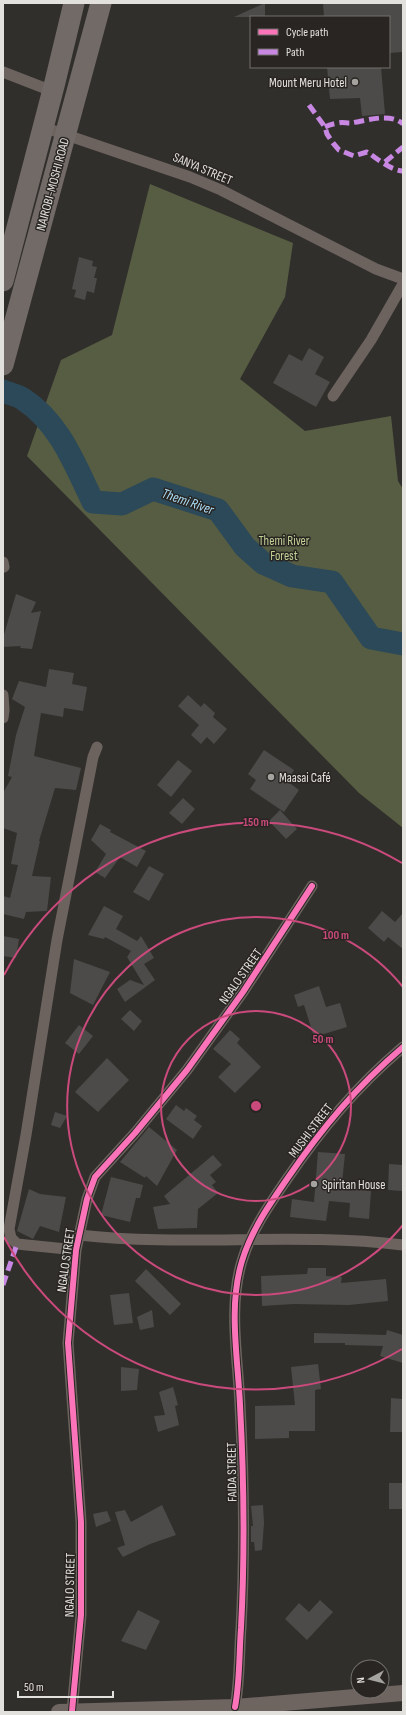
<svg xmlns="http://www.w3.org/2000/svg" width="406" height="1715" font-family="'Sofia Sans Condensed',sans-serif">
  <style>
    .forest { fill: #575d42 }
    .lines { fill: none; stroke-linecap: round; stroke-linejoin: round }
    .river { stroke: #2b4958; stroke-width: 23 }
    .building { fill: #4c4b49 }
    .street { stroke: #6c635f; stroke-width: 11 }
    .secondary { stroke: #6f6560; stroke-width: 16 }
    .highway { stroke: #726a67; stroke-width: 21 }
    .quiet { stroke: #c787e3; stroke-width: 5; stroke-dasharray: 10 5; stroke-linecap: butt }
    .cycleway-casing { stroke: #282522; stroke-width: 8 }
    .cycleway { stroke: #fb73b8; stroke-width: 6 }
    .ring { fill: none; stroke: #ca4a7c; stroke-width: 2 }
    .poi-dot { fill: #a5a3a0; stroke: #282522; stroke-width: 1.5 }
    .labels { text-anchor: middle; stroke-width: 3; stroke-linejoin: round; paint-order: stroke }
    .poi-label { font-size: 13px; fill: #e3e1de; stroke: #282522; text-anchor: start }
    .street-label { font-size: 13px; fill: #e3e1de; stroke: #282522 }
    .park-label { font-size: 13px; fill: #c2d096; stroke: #282522 }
    .water-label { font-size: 14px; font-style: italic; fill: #addff9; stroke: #282522 }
    .centre { fill: #ca4a7c; stroke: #282522; stroke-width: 2 }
    .ring-label { font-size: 12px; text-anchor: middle; font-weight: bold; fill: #ca4a7c; stroke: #282522; stroke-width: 3; stroke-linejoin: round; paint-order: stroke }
  </style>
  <rect width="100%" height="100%" fill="#312f2c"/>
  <!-- forest -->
  <path class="forest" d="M150 184 293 243 285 297 240 379 305 431 391 416 398 481 403 489V828L359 793 27 456 61 360 112 335Z"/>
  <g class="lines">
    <!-- river -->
    <path class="river" d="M3 391C9 394 18 395 23 399 60 423 75 465 93 502L122 504 153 489 218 510 245 547 263 563 292 576 332 582 371 638 403 644"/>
  </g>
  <!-- building -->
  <path class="building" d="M265 3V17H234Z
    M323 3H403V52L389 53V17H324Z
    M327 67H381L385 114 362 116 360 98 330 99Z
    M79 257 93 261 92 266 97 267 94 278H97L94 293 87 291 85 300 74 297 76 290 72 289Z
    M309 348 324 357 315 374 330 382 316 407 273 383 289 354 302 361Z
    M16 594 36 602 31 613 41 611 32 649 20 648 21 646 3 647V638Z
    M49 669 74 673 72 684 87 687 83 711 64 708 63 717 41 713 34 756 81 768 76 790 55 788 39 841H40L32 876 51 877 47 911 26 912 24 919 3 914V896L10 898 18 865 11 864 17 833 3 828V793L12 777 8 776 16 735 25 707 12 699 19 681 46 687Z
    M188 695 201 707 204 703 215 713 213 717 227 729 214 744 207 737 201 744 191 735 199 725 178 706Z
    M264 750 294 770 287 781 299 790 284 812 250 789 256 780 248 774Z
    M178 760 192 771 171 797 157 785Z
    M183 798 195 809 182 824 169 813Z
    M280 810 297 829 286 839 269 821Z
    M100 824 111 830 110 832 146 851 137 867 120 857 105 878 95 872 106 854 91 840Z
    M149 866 164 874 149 901 133 892Z
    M104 906 123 916 116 929 137 941 141 936 154 958 144 964 155 980 125 1002 117 989 130 980 144 985 127 957 131 951 105 937 104 939 88 935Z
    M382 911 395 922 403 913V949L388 937 384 942 368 928Z
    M3 936 19 939 16 958 3 956Z
    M74 959 110 972 93 1005 70 993Z
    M319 986 326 1007 340 1003 347 1027 314 1037 304 1005 298 1007 294 995Z
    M130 1010 142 1021 134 1031 121 1019Z
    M79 1025 93 1036 79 1054 65 1043Z
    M230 1030 240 1039 237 1043 261 1067 235 1093 218 1077 231 1064 213 1049Z
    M107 1058 129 1080 98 1112 75 1092Z
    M176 1105 184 1111 186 1108 197 1116 194 1120 202 1126 193 1139 166 1119Z
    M55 1112 67 1116 60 1128 51 1125Z
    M149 1127 177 1150 157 1186 146 1176 145 1178 120 1162Z
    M318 1152 345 1154 342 1183 344 1184 343 1188 371 1191 369 1219 349 1217 350 1203 329 1201 326 1221 290 1217 292 1199 314 1202Z
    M213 1155 222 1165 210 1175 216 1182 212 1185 218 1193 198 1209 197 1228 158 1229 153 1207 170 1204 164 1196Z
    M389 1164 403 1165V1191L388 1190Z
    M111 1177 143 1185 140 1198H136L130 1222 101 1215Z
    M29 1189 40 1194 66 1197 59 1232 40 1226 33 1239 17 1231Z
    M308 1268H326V1276L342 1277 341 1283 386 1279 388 1301 349 1305 294 1304 262 1306 261 1276 307 1274Z
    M146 1269 181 1304 170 1315 135 1281Z
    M129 1293 133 1323 114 1325 110 1295Z
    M152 1310 154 1327 140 1330 137 1317Z
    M387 1330 403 1335V1363L380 1356 383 1346 345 1345V1343H314V1333L386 1335Z
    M318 1364 321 1389 315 1390V1431H289V1438L255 1439V1406L295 1405 291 1367Z
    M121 1367 139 1369 137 1390 121 1391Z
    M173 1387 178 1405 175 1406 179 1425 158 1432 154 1416 165 1415 159 1392Z
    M391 1398 403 1399V1432H390Z
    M389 1483H403V1509H389Z
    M162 1505 176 1535 150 1544 123 1557 117 1548 125 1545 115 1512 125 1510 131 1522Z
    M263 1505 264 1523 262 1550 255 1551 254 1542H251V1526H253L251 1506Z
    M107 1511 111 1521 96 1527 93 1514Z
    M320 1600 333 1612 307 1640 285 1619 299 1603 309 1612Z
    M138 1610 160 1621 146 1650 121 1641Z"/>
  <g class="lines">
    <!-- street -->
    <path class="street" d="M3 72 52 91
      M43 127 190 177 221 190 376 269 403 279
      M333 396 371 340 403 284
      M3 562 4 567
      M3 695 4 710 3 718
      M79 1235C187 1247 295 1232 403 1245
      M76 1250 17 1244 11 1238 9 1229 26 1135 57 940 93 757 97 747
      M235 1707C240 1681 239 1654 241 1628 245 1554 244 1479 240 1405 238 1358 228 1307 242 1261 251 1231 269 1205 287 1179 322 1128 356 1087 403 1047
      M72 1711 81 1615V1522L68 1343 76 1250 87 1199 95 1177 135 1133 187 1070 243 992 312 886"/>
    <!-- secondary -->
    <path class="secondary" d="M59 1712 235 1707 403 1693"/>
    <!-- highway -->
    <path class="highway" d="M3 281 55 82 74 3
      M3 365 101 3"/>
    <!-- quiet -->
    <path class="quiet" d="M309 105 325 127 327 134 333 143 339 150 354 156 367 152C378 159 390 170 403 171
      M325 127C329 125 333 124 338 123 342 122 346 123 350 123 366 121 390 112 403 124
      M385 162 403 147
      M3 1285 17 1244"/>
    <defs>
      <path id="cycleway" d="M235 1707C240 1681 239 1654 241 1628 245 1554 244 1479 240 1405 238 1358 228 1307 242 1261 251 1231 269 1205 287 1179 322 1128 356 1087 403 1047
        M72 1711 81 1615V1522L68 1343 76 1250 87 1199 95 1177 135 1133 187 1070 243 992 312 886"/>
    </defs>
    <!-- cycleway casing -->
    <use href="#cycleway" class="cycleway-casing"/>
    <!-- cycleway -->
    <use href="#cycleway" class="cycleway"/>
  </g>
  <!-- distance rings -->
  <g class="ring">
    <circle cx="256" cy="1106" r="95"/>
    <path d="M403 1225A189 189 0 1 1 403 987"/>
    <path d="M402 1349A284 284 0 0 1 4 1237M4 975A284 284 0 0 1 402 863"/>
  </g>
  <!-- markers -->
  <g class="poi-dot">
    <circle cx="355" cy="82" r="4"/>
    <circle cx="271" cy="777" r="4"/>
    <circle cx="314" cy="1184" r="4"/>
  </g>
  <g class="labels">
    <!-- poi labels -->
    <g class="poi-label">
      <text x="347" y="87" text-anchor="end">Mount Meru Hotel</text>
      <text x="279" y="782">Maasai Café</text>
      <text x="322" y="1189">Spiritan House</text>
    </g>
    <!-- street labels -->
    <g class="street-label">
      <text transform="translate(203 168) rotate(23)" y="5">SANYA STREET</text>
      <text transform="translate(52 184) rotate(-75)" y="5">NAIROBI-MOSHI ROAD</text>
      <text transform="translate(240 976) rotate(-55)" y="5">NGALO STREET</text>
      <text transform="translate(310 1130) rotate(-53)" y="5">MUSHI STREET</text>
      <text transform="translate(65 1260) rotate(-82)" y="5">NGALO STREET</text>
      <text transform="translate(231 1472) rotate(-91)" y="5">FAIDA STREET</text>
      <text transform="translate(69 1585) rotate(-89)" y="5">NGALO STREET</text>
    </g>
    <!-- park labels -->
    <g class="park-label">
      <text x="284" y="545">Themi River<tspan x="284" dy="15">Forest</tspan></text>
    </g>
    <!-- water labels -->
    <g class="water-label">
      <text transform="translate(188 501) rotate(19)" y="5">Themi River</text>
    </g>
  </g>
  <circle cx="256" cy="1106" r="6" class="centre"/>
  <g class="ring-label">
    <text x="256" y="826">150 m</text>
    <text x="336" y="939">100 m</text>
    <text x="323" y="1043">50 m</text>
  </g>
  <!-- border -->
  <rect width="406" height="1715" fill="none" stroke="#e3e1de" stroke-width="8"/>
  <!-- legend -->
  <rect x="250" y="16" width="140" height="52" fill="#282522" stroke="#73706d"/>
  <rect x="258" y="29" width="20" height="6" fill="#fb73b8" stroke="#73706d"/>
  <text x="286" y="36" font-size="12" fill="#e3e1de">Cycle path</text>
  <rect x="258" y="49" width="20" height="6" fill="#c787e3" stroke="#73706d"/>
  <text x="286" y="56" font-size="12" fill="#e3e1de">Path</text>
  <!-- north arrow -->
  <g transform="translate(370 1679) rotate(263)"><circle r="19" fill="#282522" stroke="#73706d"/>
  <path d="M0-3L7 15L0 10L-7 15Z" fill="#a5a3a0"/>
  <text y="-6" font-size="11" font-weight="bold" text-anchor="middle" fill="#e3e1de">N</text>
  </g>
  <!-- scale -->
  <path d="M18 1691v6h95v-6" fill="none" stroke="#e3e1de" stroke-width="2"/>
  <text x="24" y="1691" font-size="12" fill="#e3e1de" stroke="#282522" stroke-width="3" paint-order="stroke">50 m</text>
</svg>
